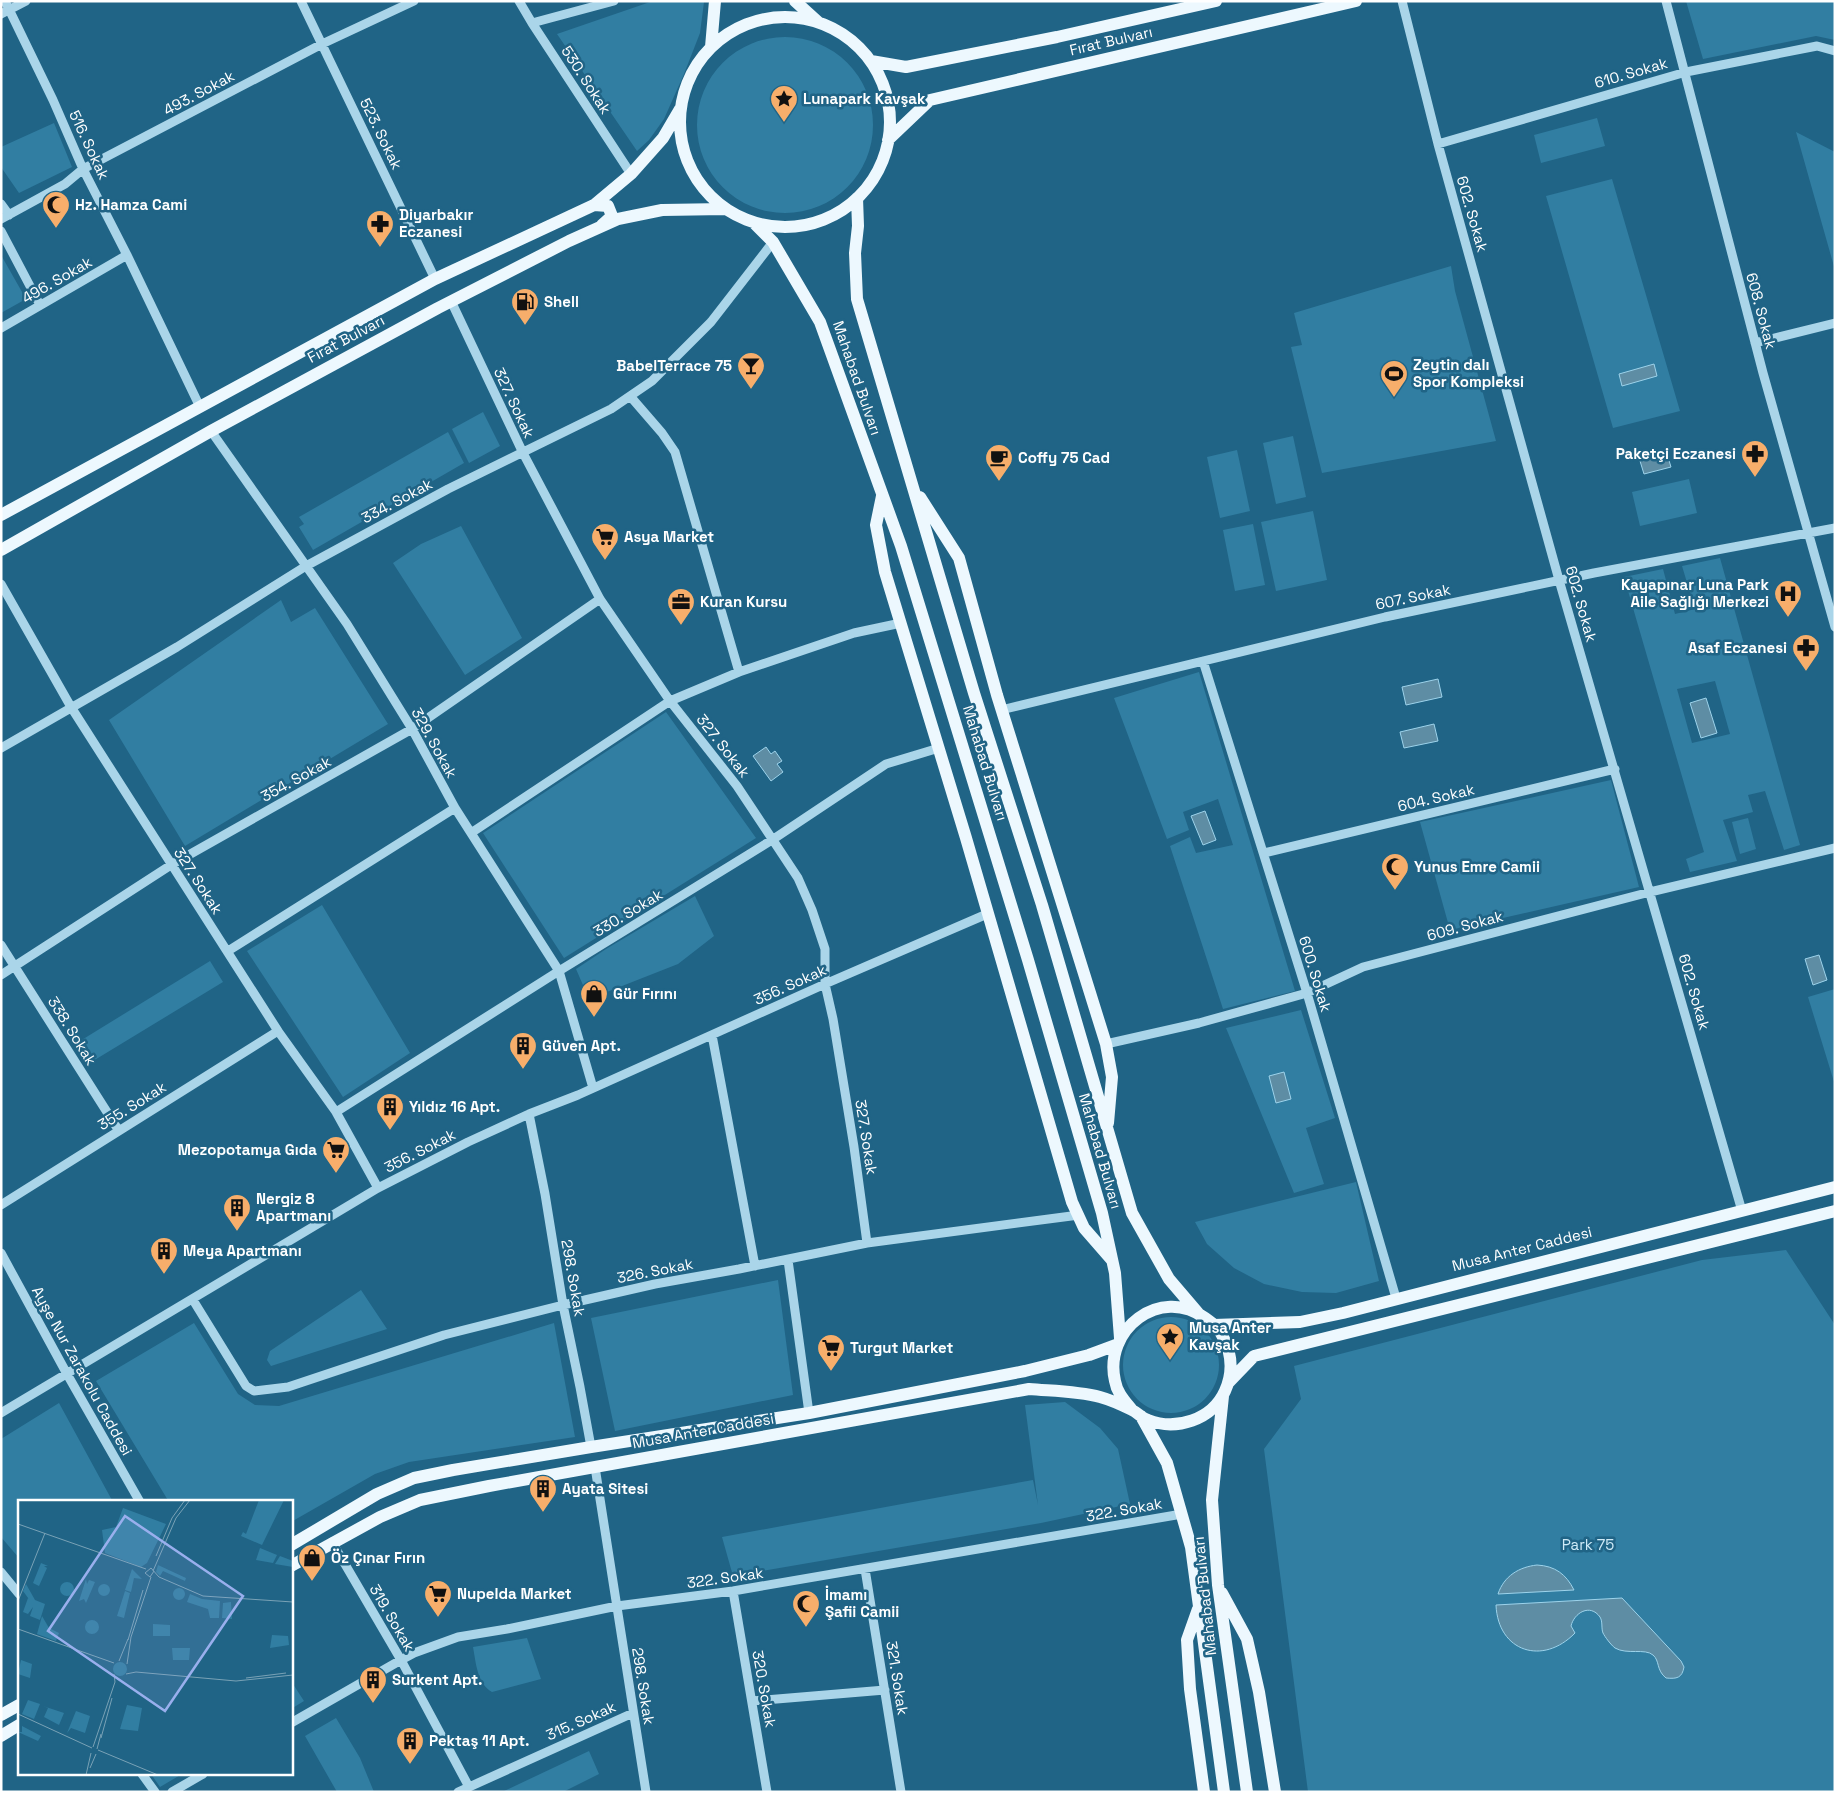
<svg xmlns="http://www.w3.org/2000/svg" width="1836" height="1793" font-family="'Space Grotesk',sans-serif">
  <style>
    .green { fill: #317ea2; fill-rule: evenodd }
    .water { fill: #5e8da4; stroke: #9dd3eb }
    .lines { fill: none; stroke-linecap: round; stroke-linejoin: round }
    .minor { stroke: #aad5e9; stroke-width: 9 }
    .major { stroke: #edf8fe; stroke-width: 12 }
    .labels { text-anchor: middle; stroke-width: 5; stroke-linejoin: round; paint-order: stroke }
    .street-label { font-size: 15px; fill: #fff; stroke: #206486 }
    .poi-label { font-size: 15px; font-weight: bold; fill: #fff; stroke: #206486; text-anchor: start }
    .park-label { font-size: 15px; fill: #ceeaf7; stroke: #206486 }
    .inset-road { fill: none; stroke: #79a2b6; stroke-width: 1 }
    .view { fill: #99afed; fill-opacity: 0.15; stroke: #99afed; stroke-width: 2.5 }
    .inset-edge { fill: none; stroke: #fff; stroke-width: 2.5 }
  </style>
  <rect width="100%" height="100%" fill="#206486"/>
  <!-- green -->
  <path class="green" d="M653 1 704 2 700 33 684 74 664 119 649 140 637 151 557 34Z
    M1686 1H1835V40L1816 36 1703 59Z
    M697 125a88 88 0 1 1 176 0a88 88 0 1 1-176 0Z
    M1597 118 1605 146 1541 163 1534 135Z
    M54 123 72 167 19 193 1 167V147Z
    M1796 132 1835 152V270Z
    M1612 179 1680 411 1613 428 1546 196Z
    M1 255 26 299 1 313Z
    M1451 266 1455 291 1496 441 1322 473 1291 347 1302 345 1294 313Z
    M483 412 500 446 469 463 452 429Z
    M448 432 464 463 313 550 299 527 304 524 299 517Z
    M1293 436 1306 497 1276 504 1263 443Z
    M1237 450 1250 511 1220 518 1207 457Z
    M1689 479 1697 513 1640 526 1632 492Z
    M1313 511 1327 580 1276 591 1261 522Z
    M1253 524 1265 585 1235 591 1223 530Z
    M461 526 522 638 465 675 393 563 421 544Z
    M1720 558 1800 845 1784 850 1765 791 1748 795 1753 812 1723 820 1737 861 1690 872 1686 859 1704 852 1624 577 1663 569 1675 614 1695 609 1682 566ZM1715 681 1730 734 1692 743 1677 689Z
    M281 600 291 622 315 608 388 724 185 846 109 720Z
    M1199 672 1295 991 1223 1009 1170 846 1190 837 1196 853 1233 845 1218 799 1183 812 1189 830 1167 839 1114 698Z
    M666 712 756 838 564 958 483 833Z
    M1611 780 1639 887 1450 930 1420 822Z
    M1748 818 1756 849 1740 854 1732 822Z
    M695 896 714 936 678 964 589 999 576 969 606 949Z
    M322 905 410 1053 343 1097 247 951Z
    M210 961 223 982 93 1061 80 1041Z
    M1835 989V1085L1808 997Z
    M1301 1010 1335 1118 1306 1128 1324 1184 1294 1193 1226 1028Z
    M1356 1182 1379 1281 1336 1293 1302 1292 1264 1284 1234 1268 1207 1244 1195 1222Z
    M1786 1250 1835 1325V1792H1308L1264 1449 1301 1399 1294 1366 1702 1260Z
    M778 1280 793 1395 615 1431 591 1318Z
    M361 1290 387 1329 271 1366 267 1360 270 1351Z
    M1123 1365a48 48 0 1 1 96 0a48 48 0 1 1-96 0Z
    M194 1323 238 1394 255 1405 279 1406 554 1323 575 1437 409 1462 375 1474 291 1522V1502H169L96 1381Z
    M1065 1402 1100 1428 1118 1449 1130 1504 1041 1523 733 1576 722 1537 1033 1480 1038 1505 1025 1405Z
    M59 1403 113 1502H19V1558L1 1537V1439Z
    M527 1638 541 1679 492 1692C477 1683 476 1663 473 1647Z
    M291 1681 304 1701 291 1709Z
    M336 1718 360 1758 374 1792H337L305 1736Z
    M589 1751 599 1774 563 1792H502Z
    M151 1774H182L160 1787Z"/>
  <!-- water -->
  <path class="water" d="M1654 364 1657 376 1622 386 1619 374Z
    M1667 454 1671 467 1644 474 1640 461Z
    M1438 679 1442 697 1406 705 1402 687Z
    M1706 698 1717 733 1701 738 1690 703Z
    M1434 724 1438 741 1404 748 1400 732Z
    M766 747 771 754 775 751 782 761 777 764 783 772 771 781 753 756Z
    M1205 811 1216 840 1203 845 1191 816Z
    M1819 955 1827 980 1813 985 1805 959Z
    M1284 1072 1291 1099 1276 1103 1269 1076Z
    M1537 1565C1555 1566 1566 1574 1574 1590L1498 1594C1504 1576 1519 1567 1537 1565Z
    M1622 1598 1681 1661 1684 1667C1682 1678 1677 1679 1666 1678 1656 1670 1660 1661 1653 1655 1645 1648 1627 1655 1615 1648 1611 1645 1605 1637 1603 1633 1601 1628 1603 1622 1600 1617 1590 1603 1574 1613 1571 1626L1575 1633C1543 1666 1498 1652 1496 1605Z"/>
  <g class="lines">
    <!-- minor -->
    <path class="minor" d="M5 1 53 100 83 169 127 255 200 407
      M301 1 435 279
      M519 1 532 23 631 174
      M1402 1 1438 144 1559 580 1742 1211
      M1666 1 1763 373 1835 627
      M1 14 26 1
      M532 23 614 1
      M1438 144 1686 72 1817 46 1835 51
      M1 204 9 215
      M1 219 65 184 83 169 322 44 414 1
      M1 231 40 305
      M451 301 523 453 600 599 670 701 737 786 798 878 812 910 825 949V984L833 1019 854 1147 867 1243
      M1 328 127 255
      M1755 343 1835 323
      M630 396 662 433 675 452 739 672
      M211 431 347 624 412 729 455 808 559 971 593 1088
      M1 584 71 707 278 1031 336 1112 378 1188
      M1203 661 1307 993 1396 1298
      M1001 710 1385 617 1594 573 1835 528
      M1 748 177 647 306 566 448 489 611 409 652 381 711 322 773 242
      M471 833 670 701 739 672 854 633 901 623
      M1264 853 1615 769
      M1 945 119 1131
      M228 951 455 808
      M1 975 171 865 412 729 600 599
      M712 1035 755 1266
      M1106 1044 1199 1023 1307 993 1363 967 1650 892 1835 848
      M336 1112 559 971 772 840 886 764 939 748
      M529 1114 545 1194 563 1305 580 1387 591 1447
      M1 1205 278 1031
      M1 1253 67 1374 140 1502
      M788 1260 809 1413
      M193 1300 246 1386 254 1391 288 1387 444 1335 563 1305 655 1284 739 1269 867 1243 1079 1215
      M1 1413 378 1188 468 1142 529 1114 578 1095 825 984 987 914
      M595 1467 646 1792
      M332 1542 401 1660 469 1787
      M865 1569 901 1792
      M1 1572 19 1594
      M733 1591 767 1792
      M752 1701 885 1690
      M291 1723 401 1660 414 1653 458 1637 507 1629 617 1606 733 1591 1182 1514
      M142 1774 155 1792
      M172 1792 203 1774
      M458 1792 633 1713"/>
    <!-- major -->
    <path class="major" d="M795 1 818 22
      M680 122a105 105 0 1 1 210 0a105 105 0 1 1-210 0Z
      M711 47 715 1
      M871 61 906 67 1057 37 1216 1
      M888 140 930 100 1356 1
      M857 198 858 226 855 253 857 299 974 693 1042 905 1132 1213 1169 1279 1198 1313
      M594 205 608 206 612 216 602 225
      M753 222 773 242 820 322 901 546 1028 960 1102 1213 1115 1273 1120 1338
      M882 496 876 525 885 572 966 838 1072 1202 1084 1228 1111 1259
      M920 497 959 558 997 695 1106 1044 1112 1077 1108 1123
      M1 515 435 279 594 205 631 174 663 138 680 109
      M1 550 211 431 438 308 569 241 618 219 662 210 725 209
      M1214 1325 1300 1322 1343 1313 1835 1187
      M1229 1382 1254 1356 1835 1211
      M1223 1396 1212 1500 1218 1585 1247 1792
      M1141 1416 1167 1463 1191 1547 1224 1792
      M291 1545 377 1494 414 1478 453 1470 591 1447 809 1413 1025 1371 1089 1355 1116 1345
      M291 1566 380 1517 420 1500 489 1486 1029 1389C1053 1391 1078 1391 1100 1397 1111 1400 1122 1405 1132 1410 1138 1413 1142 1418 1148 1420 1176 1431 1212 1420 1225 1391 1233 1373 1232 1354 1223 1337 1219 1328 1212 1323 1205 1318 1160 1285 1103 1330 1115 1381 1117 1393 1125 1401 1132 1410
      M1222 1593 1247 1639 1259 1692 1275 1792
      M1198 1609 1187 1640 1190 1689 1204 1792
      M1 1715 19 1705
      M1 1736 19 1725"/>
  </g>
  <!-- icons -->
  <defs>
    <symbol id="sight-pin" viewBox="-11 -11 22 30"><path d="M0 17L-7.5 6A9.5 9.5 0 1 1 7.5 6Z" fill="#f7ae6b" stroke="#206486"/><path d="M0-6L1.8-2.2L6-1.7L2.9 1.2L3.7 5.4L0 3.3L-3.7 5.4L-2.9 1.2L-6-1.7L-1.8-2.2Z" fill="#111"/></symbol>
    <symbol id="mosque-pin" viewBox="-11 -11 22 30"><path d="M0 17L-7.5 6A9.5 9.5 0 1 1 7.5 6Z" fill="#f7ae6b" stroke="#206486"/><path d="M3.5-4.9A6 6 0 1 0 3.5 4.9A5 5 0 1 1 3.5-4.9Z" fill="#111"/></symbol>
    <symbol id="pharmacy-pin" viewBox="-11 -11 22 30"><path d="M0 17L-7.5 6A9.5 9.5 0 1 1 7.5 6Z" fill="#f7ae6b" stroke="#206486"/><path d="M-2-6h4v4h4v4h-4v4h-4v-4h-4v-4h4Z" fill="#111"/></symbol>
    <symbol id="fuel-pin" viewBox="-11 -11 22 30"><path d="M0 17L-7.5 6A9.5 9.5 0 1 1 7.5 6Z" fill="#f7ae6b" stroke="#206486"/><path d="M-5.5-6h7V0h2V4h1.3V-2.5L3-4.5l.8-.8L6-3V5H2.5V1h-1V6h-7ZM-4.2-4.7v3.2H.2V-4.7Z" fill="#111"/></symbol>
    <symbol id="bar-pin" viewBox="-11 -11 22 30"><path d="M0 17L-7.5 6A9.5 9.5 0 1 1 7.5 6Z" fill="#f7ae6b" stroke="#206486"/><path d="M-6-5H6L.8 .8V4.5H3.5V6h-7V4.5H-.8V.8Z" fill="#111"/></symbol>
    <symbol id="stadium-pin" viewBox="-11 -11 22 30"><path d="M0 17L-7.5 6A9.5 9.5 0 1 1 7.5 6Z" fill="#f7ae6b" stroke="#206486"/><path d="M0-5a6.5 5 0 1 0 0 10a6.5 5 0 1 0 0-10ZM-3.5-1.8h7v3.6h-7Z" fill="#111"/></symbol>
    <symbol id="cafe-pin" viewBox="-11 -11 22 30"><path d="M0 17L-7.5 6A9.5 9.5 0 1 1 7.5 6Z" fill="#f7ae6b" stroke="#206486"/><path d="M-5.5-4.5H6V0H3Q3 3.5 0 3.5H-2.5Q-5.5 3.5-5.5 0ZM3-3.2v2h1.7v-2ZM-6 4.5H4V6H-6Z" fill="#111"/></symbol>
    <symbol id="supermarket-pin" viewBox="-11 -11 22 30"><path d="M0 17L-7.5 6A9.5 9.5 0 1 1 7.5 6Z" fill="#f7ae6b" stroke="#206486"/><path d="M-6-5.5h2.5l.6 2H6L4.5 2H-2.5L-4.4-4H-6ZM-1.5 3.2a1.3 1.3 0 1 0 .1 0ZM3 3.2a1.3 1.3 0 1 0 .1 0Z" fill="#111"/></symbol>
    <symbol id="hospital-pin" viewBox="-11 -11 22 30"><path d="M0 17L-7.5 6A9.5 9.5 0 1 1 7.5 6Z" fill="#f7ae6b" stroke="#206486"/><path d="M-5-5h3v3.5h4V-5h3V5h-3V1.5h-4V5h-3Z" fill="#111"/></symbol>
    <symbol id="office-pin" viewBox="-11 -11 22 30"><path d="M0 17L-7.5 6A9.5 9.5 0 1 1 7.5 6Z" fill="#f7ae6b" stroke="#206486"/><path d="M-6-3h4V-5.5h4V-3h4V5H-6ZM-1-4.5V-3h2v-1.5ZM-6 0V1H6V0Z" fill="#111"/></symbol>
    <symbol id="shop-pin" viewBox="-11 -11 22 30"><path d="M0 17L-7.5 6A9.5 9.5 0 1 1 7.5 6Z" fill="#f7ae6b" stroke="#206486"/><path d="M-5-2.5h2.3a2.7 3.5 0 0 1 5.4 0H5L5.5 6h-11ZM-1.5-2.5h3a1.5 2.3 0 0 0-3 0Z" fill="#111"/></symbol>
    <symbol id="building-pin" viewBox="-11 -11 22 30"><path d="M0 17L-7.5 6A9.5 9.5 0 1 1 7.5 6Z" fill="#f7ae6b" stroke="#206486"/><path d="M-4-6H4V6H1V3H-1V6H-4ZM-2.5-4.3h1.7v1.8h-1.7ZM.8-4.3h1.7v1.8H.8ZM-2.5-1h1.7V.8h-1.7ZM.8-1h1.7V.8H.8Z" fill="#111"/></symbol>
  </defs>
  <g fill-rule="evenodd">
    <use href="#sight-pin" x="768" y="83" width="32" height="43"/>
    <use href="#mosque-pin" x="40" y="189" width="32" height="43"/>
    <use href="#pharmacy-pin" x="364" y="208" width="32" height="43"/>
    <use href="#fuel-pin" x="509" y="286" width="32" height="43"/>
    <use href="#bar-pin" x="735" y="350" width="32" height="43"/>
    <use href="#stadium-pin" x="1378" y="358" width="32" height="43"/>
    <use href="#pharmacy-pin" x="1739" y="438" width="32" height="43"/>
    <use href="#cafe-pin" x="983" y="442" width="32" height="43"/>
    <use href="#supermarket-pin" x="589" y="521" width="32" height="43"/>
    <use href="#hospital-pin" x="1772" y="578" width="32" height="43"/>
    <use href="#office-pin" x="665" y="586" width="32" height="43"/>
    <use href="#pharmacy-pin" x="1790" y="632" width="32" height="43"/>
    <use href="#mosque-pin" x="1379" y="851" width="32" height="43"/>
    <use href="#shop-pin" x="578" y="978" width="32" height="43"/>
    <use href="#building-pin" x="507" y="1030" width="32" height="43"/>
    <use href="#building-pin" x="374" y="1091" width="32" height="43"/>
    <use href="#supermarket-pin" x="320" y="1134" width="32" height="43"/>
    <use href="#building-pin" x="221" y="1192" width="32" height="43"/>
    <use href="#building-pin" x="148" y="1235" width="32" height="43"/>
    <use href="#sight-pin" x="1154" y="1321" width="32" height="43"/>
    <use href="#supermarket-pin" x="815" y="1332" width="32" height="43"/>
    <use href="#building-pin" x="527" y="1473" width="32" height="43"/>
    <use href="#shop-pin" x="296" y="1542" width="32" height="43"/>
    <use href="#supermarket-pin" x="422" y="1578" width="32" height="43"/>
    <use href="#mosque-pin" x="790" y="1588" width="32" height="43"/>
    <use href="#building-pin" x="357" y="1664" width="32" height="43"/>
    <use href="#building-pin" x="394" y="1725" width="32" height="43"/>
  </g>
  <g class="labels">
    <!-- street labels -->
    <g class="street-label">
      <text transform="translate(1111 41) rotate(-13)" y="5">Fırat Bulvarı</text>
      <text transform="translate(1631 73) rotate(-16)" y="5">610. Sokak</text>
      <text transform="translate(586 80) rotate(57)" y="5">530. Sokak</text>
      <text transform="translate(199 93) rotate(-28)" y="5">493. Sokak</text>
      <text transform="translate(381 134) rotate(64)" y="5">523. Sokak</text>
      <text transform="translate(89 145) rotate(65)" y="5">516. Sokak</text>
      <text transform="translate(1472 214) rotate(74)" y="5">602. Sokak</text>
      <text transform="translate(57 280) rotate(-30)" y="5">496. Sokak</text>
      <text transform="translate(1761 311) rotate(75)" y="5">608. Sokak</text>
      <text transform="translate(346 339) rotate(-28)" y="5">Fırat Bulvarı</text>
      <text transform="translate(857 378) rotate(71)" y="5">Mahabad Bulvarı</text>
      <text transform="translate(514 403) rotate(65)" y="5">327. Sokak</text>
      <text transform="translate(397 501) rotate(-28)" y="5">334. Sokak</text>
      <text transform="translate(1413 597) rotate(-12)" y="5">607. Sokak</text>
      <text transform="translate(1581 604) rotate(74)" y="5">602. Sokak</text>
      <text transform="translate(434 743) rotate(61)" y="5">329. Sokak</text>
      <text transform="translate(723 746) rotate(52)" y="5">327. Sokak</text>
      <text transform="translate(985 763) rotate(73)" y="5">Mahabad Bulvarı</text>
      <text transform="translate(296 779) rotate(-29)" y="5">354. Sokak</text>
      <text transform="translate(1436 798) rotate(-13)" y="5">604. Sokak</text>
      <text transform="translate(198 881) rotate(57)" y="5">327. Sokak</text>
      <text transform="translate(628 913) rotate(-31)" y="5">330. Sokak</text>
      <text transform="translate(1465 926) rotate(-15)" y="5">609. Sokak</text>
      <text transform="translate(1315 974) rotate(73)" y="5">600. Sokak</text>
      <text transform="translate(790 985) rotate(-24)" y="5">356. Sokak</text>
      <text transform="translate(1694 992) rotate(74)" y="5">602. Sokak</text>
      <text transform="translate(72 1031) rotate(58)" y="5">338. Sokak</text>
      <text transform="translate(132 1106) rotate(-32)" y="5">355. Sokak</text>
      <text transform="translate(866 1137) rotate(81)" y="5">327. Sokak</text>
      <text transform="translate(420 1151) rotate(-27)" y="5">356. Sokak</text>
      <text transform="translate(1100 1151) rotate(74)" y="5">Mahabad Bulvarı</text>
      <text transform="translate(1522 1249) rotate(-14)" y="5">Musa Anter Caddesi</text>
      <text transform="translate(655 1271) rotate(-11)" y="5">326. Sokak</text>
      <text transform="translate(573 1278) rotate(80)" y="5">298. Sokak</text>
      <text transform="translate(82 1371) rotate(61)" y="5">Ayşe Nur Zarakolu Caddesi</text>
      <text transform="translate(703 1431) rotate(-10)" y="5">Musa Anter Caddesi</text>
      <text transform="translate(1124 1510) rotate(-10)" y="5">322. Sokak</text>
      <text transform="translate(725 1578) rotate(-8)" y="5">322. Sokak</text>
      <text transform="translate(1205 1596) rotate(-96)" y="5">Mahabad Bulvarı</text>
      <text transform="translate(392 1618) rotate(60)" y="5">319. Sokak</text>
      <text transform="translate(897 1678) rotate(81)" y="5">321. Sokak</text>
      <text transform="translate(643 1686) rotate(81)" y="5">298. Sokak</text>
      <text transform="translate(764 1689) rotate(80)" y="5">320. Sokak</text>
      <text transform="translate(581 1721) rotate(-24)" y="5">315. Sokak</text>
    </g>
    <!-- poi labels -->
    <g class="poi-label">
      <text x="803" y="104">Lunapark Kavşak</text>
      <text x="75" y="210">Hz. Hamza Cami</text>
      <text x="399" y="220">Diyarbakır<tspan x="399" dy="17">Eczanesi</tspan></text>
      <text x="544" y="307">Shell</text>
      <text x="1413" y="370">Zeytin dalı<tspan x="1413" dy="17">Spor Kompleksi</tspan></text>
      <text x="732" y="371" text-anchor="end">BabelTerrace 75</text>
      <text x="1736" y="459" text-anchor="end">Paketçi Eczanesi</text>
      <text x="1018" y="463">Coffy 75 Cad</text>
      <text x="624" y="542">Asya Market</text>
      <text x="1769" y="590" text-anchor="end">Kayapınar Luna Park<tspan x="1769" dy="17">Aile Sağlığı Merkezi</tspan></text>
      <text x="700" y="607">Kuran Kursu</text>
      <text x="1787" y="653" text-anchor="end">Asaf Eczanesi</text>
      <text x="1414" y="872">Yunus Emre Camii</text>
      <text x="613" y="999">Gür Fırını</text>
      <text x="542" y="1051">Güven Apt.</text>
      <text x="409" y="1112">Yıldız 16 Apt.</text>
      <text x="317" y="1155" text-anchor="end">Mezopotamya Gıda</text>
      <text x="256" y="1204">Nergiz 8<tspan x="256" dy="17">Apartmanı</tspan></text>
      <text x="183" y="1256">Meya Apartmanı</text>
      <text x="1189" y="1333">Musa Anter<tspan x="1189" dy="17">Kavşak</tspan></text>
      <text x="850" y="1353">Turgut Market</text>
      <text x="562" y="1494">Ayata Sitesi</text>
      <text x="331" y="1563">Öz Çınar Fırın</text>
      <text x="457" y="1599">Nupelda Market</text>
      <text x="825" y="1600">İmamı<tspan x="825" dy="17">Şafii Camii</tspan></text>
      <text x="392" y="1685">Surkent Apt.</text>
      <text x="429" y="1746">Pektaş 11 Apt.</text>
    </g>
    <!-- park labels -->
    <g class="park-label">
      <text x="1588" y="1550">Park 75</text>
    </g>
  </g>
  <!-- overview -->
  <g transform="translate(18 1500)">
    <rect width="275" height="275" fill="#206486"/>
    <path d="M241 0H266L244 45 223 36 225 32 228 34ZM105 8 148 24 129 63 123 67 87 53 84 30 98 27ZM242 48 259 55 255 63 238 60ZM262 56 275 61V67L257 64ZM23 63 30 66H26L29 68 21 86 15 83ZM140 65 168 78 167 81 145 71 142 76 138 72ZM114 69 124 79 116 78 113 92 107 90ZM68 79 69 84 71 80 77 82 68 103 66 99 61 101ZM42 89a7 7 0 1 1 14 0a7 7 0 1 1-14 0ZM80 90a6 6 0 1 1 12 0a6 6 0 1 1-12 0ZM8 84 17 100 27 104 22 120 12 116 15 107 10 114 5 112 10 98 13 102 5 91ZM155 94a6 6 0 1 1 12 0a6 6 0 1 1-12 0ZM107 91 112 93 106 118 99 116ZM172 94 184 99 202 101 201 118H192L190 109 169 102ZM213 102 214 119 204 118 205 103ZM24 116 31 128 41 133 38 141 19 134ZM67 127a7 7 0 1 1 14 0a7 7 0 1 1-14 0ZM135 124 152 125V136H135ZM254 135 270 136 271 145 252 148ZM154 148H172L171 160H155ZM3 160 14 164 12 178 0 174ZM95 169a7 7 0 1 1 14 0a7 7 0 1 1-14 0ZM10 200 22 204 16 219 4 214ZM109 205 124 208 120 231 102 229ZM25 206 46 213 41 225 26 217 30 208ZM58 211 72 216 67 233 53 228 49 233ZM4 226 23 236 20 241 0 232H4Z" fill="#317ea2"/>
    <path class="inset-road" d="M0 24 128 69M138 56 154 18 167 0M135 71 158 18 172 0M136 71 132 77 127 73 133 68 141 77 185 96 275 102M0 101 27 33M0 129 96 163M110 140 125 90M101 161 110 139M109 164 113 137 133 77M108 174 118 172 218 181 275 175M228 178 268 173M0 214 74 248M83 238 94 198M75 247 97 182 96 174M79 249 83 234M80 250 140 275M72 268 78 254M68 275 73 253"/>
    <path class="view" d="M107 16 225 96 147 211 30 131Z"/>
    <rect width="275" height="275" class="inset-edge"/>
  </g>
  <!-- border -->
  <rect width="1836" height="1793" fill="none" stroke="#ffffff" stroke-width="5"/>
</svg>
